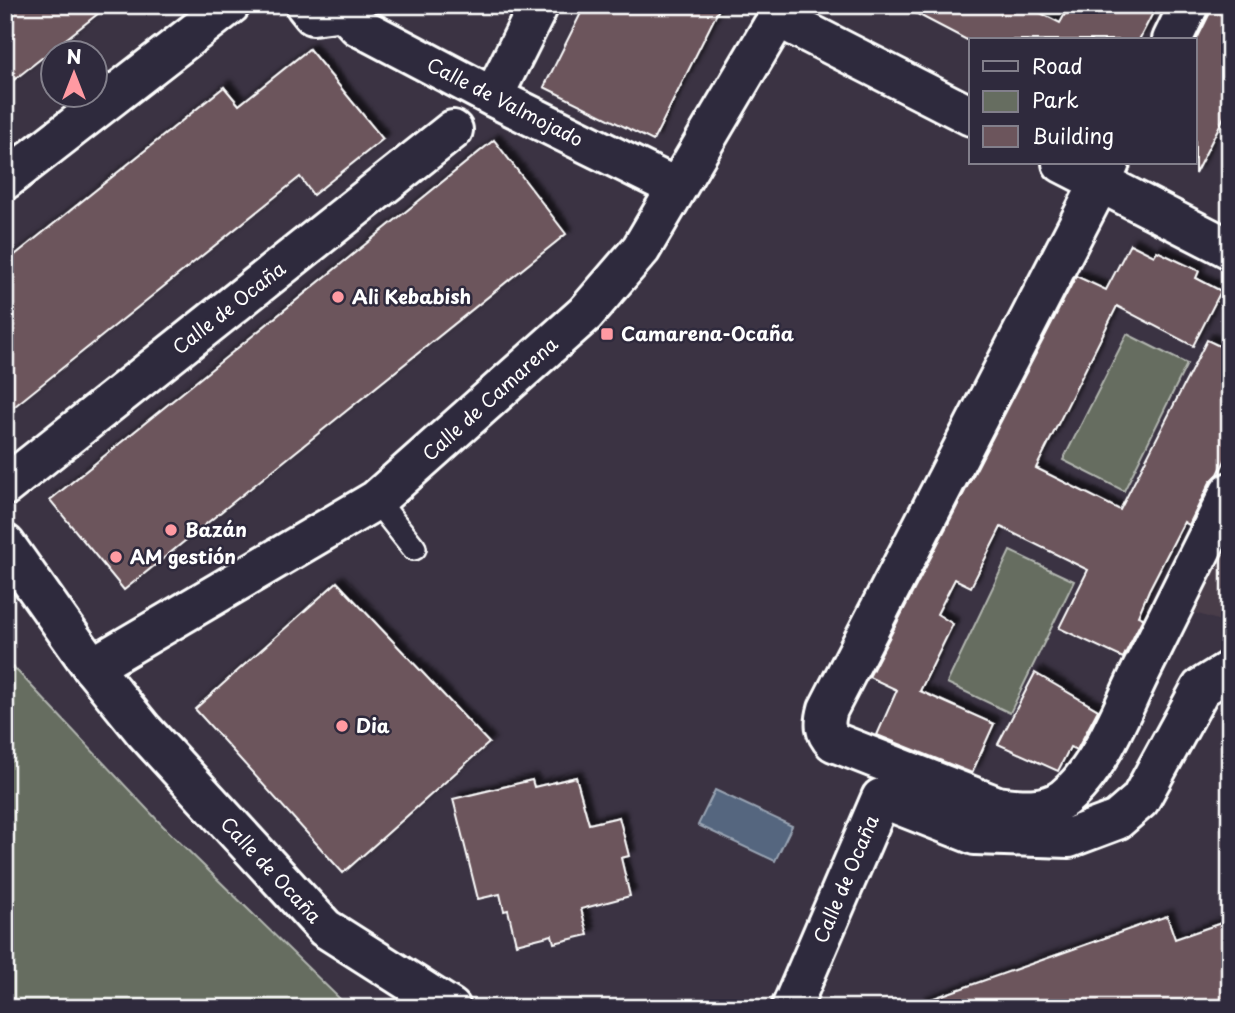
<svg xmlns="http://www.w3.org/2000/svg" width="1235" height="1013" font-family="'Playpen Sans',sans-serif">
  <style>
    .built { fill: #4a3d4a }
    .green { fill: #666d60; stroke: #b2b6b0; stroke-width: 2 }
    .water { fill: #54667f; stroke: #98a3b2; stroke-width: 2 }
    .building { fill: #6c555c; stroke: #fff; stroke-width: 2; filter: url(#shadow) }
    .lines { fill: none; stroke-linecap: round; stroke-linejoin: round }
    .lane-casing { stroke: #fff; stroke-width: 28 }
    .street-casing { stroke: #fff; stroke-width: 44 }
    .secondary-casing { stroke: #fff; stroke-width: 44 }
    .lane { stroke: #2f2a3d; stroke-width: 23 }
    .street { stroke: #2f2a3d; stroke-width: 38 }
    .secondary { stroke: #2f2a3d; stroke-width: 38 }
    .poi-dot { fill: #ff9aa2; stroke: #2f2a3d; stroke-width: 2.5 }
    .labels { text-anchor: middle; stroke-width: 5; stroke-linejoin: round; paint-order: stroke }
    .street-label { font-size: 19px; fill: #fff; stroke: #2f2a3d }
    .poi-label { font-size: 19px; font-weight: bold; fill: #fff; stroke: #2f2a3d; text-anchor: start }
  </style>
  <defs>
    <filter id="shadow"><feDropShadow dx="6" dy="-6" stdDeviation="2" flood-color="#0009"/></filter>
  </defs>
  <rect width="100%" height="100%" fill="#3b3343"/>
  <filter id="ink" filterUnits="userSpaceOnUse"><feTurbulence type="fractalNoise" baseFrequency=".0143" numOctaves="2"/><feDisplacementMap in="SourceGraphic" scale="14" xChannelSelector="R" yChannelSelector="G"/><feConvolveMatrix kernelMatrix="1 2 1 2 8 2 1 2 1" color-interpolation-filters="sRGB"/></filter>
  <g filter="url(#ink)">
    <!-- built -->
    <path class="built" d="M1230 537V624L1192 612Z"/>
    <!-- green -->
    <path class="green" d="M1127 334 1187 364 1124 491 1063 460Z
      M1010 551 1074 581 1010 713 947 683Z
      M5 658 163 826 342 1001 354 1008H5Z"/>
    <!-- water -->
    <path class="water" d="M715 790 792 826 775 861 698 825Z"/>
    <!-- building -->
    <path class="building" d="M5 5H109L5 87Z
      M585 5H721L653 141 544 87Z
      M900 5H1025L1060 23 1070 5H1157L1139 40H967Z
      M1211 5H1230V105L1195 174V43L1209 15Z
      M309 49 383 139 313 195 300 177 5 414V263L224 87 239 105Z
      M494 140 566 234 124 590 50 500Z
      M1130 244 1154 256 1157 251 1199 271 1196 278 1221 291 1193 346 1117 306 1036 468 1120 510 1207 340 1230 351V451L1218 474 1210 482 1189 525 1184 522 1149 590 1138 616 1143 618 1123 658 1059 628 1088 570 1001 527 971 587 955 579 937 614 953 624 920 691 994 724 972 773 877 735 897 690 869 677 1076 276 1106 290Z
      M337 582 489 743 343 873 195 709Z
      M1035 673 1098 710 1079 746 1077 750 1070 747 1058 771 998 744Z
      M576 777 589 824 619 817 629 856 621 858 630 896 581 909 588 935 554 943 552 935 516 944 508 910 504 911 500 894 478 899 453 799 532 780 534 787Z
      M1167 916 1175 939 1230 920V1008H921L920 1003Z"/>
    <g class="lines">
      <defs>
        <path id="lane" d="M376 500 414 548"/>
        <path id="street" d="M305 5 313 15 344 11
          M343 5 344 11 358 26 493 97 677 188
          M779 18 971 116
          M1172 40 1189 5
          M493 97 539 5
          M1062 163 1230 249
          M1110 163 828 709C824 723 824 732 834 742L997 806C1019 809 1046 812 1064 798 1099 770 1120 714 1139 675 1169 614 1200 553 1230 492
          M5 180 230 5
          M5 486 453 130
          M92 667 376 500 585 314 641 249 785 5
          M791 1008 881 798 975 835 1069 838 1117 820 1140 800 1201 688 1230 670"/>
        <path id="secondary" d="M5 544 92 667 144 731 325 928 451 1008"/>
      </defs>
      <!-- lane casing -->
      <use href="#lane" class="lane-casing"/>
      <!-- street casing -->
      <use href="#street" class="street-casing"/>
      <!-- secondary casing -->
      <use href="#secondary" class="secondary-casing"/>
      <!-- lane -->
      <use href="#lane" class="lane"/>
      <!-- street -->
      <use href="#street" class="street"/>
      <!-- secondary -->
      <use href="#secondary" class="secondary"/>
    </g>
  </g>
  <!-- markers -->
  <g class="poi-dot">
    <circle cx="338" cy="297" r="7"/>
    <rect x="600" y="327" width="14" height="14" rx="3.5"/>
    <circle cx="171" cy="530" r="7"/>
    <circle cx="116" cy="557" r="7"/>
    <circle cx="342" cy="726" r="7"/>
  </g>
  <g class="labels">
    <!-- street labels -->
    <g class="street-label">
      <text transform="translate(505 102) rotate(27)" y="7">Calle de Valmojado</text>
      <text transform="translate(229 308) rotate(-38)" y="7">Calle de Ocaña</text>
      <text transform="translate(490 399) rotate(-42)" y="7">Calle de Camarena</text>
      <text transform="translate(271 870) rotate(47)" y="7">Calle de Ocaña</text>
      <text transform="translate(846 879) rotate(-67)" y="7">Calle de Ocaña</text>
    </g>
    <!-- poi labels -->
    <g class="poi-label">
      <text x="352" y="304">Ali Kebabish</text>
      <text x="621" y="341">Camarena-Ocaña</text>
      <text x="185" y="537">Bazán</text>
      <text x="130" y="564">AM gestión</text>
      <text x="356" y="733">Dia</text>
    </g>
  </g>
  <!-- margin -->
  <rect width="1235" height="1013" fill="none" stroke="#2f2a3d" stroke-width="28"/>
  <rect x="14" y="14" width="1207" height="985" fill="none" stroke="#fff" stroke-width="2.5" filter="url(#ink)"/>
  <!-- legend -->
  <rect x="969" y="38" width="228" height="126" fill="#2f2a3d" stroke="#827f8b" stroke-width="2"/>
  <rect x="983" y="61" width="35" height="10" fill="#2f2a3d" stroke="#827f8b" stroke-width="2"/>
  <text x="1032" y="74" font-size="21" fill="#ffffff">Road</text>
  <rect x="983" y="91" width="35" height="21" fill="#666d60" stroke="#827f8b" stroke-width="2"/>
  <text x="1032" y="108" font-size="21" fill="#ffffff">Park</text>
  <rect x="983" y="126" width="35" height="21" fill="#6c555c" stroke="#827f8b" stroke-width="2"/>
  <text x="1032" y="144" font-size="21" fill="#ffffff">Building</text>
  <!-- north arrow -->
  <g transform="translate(74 74)"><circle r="33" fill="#2f2a3d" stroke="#827f8b" stroke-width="2"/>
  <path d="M0-5L12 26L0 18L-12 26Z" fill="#ff9aa2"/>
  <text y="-10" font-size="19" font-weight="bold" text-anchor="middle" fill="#ffffff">N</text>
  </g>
</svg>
